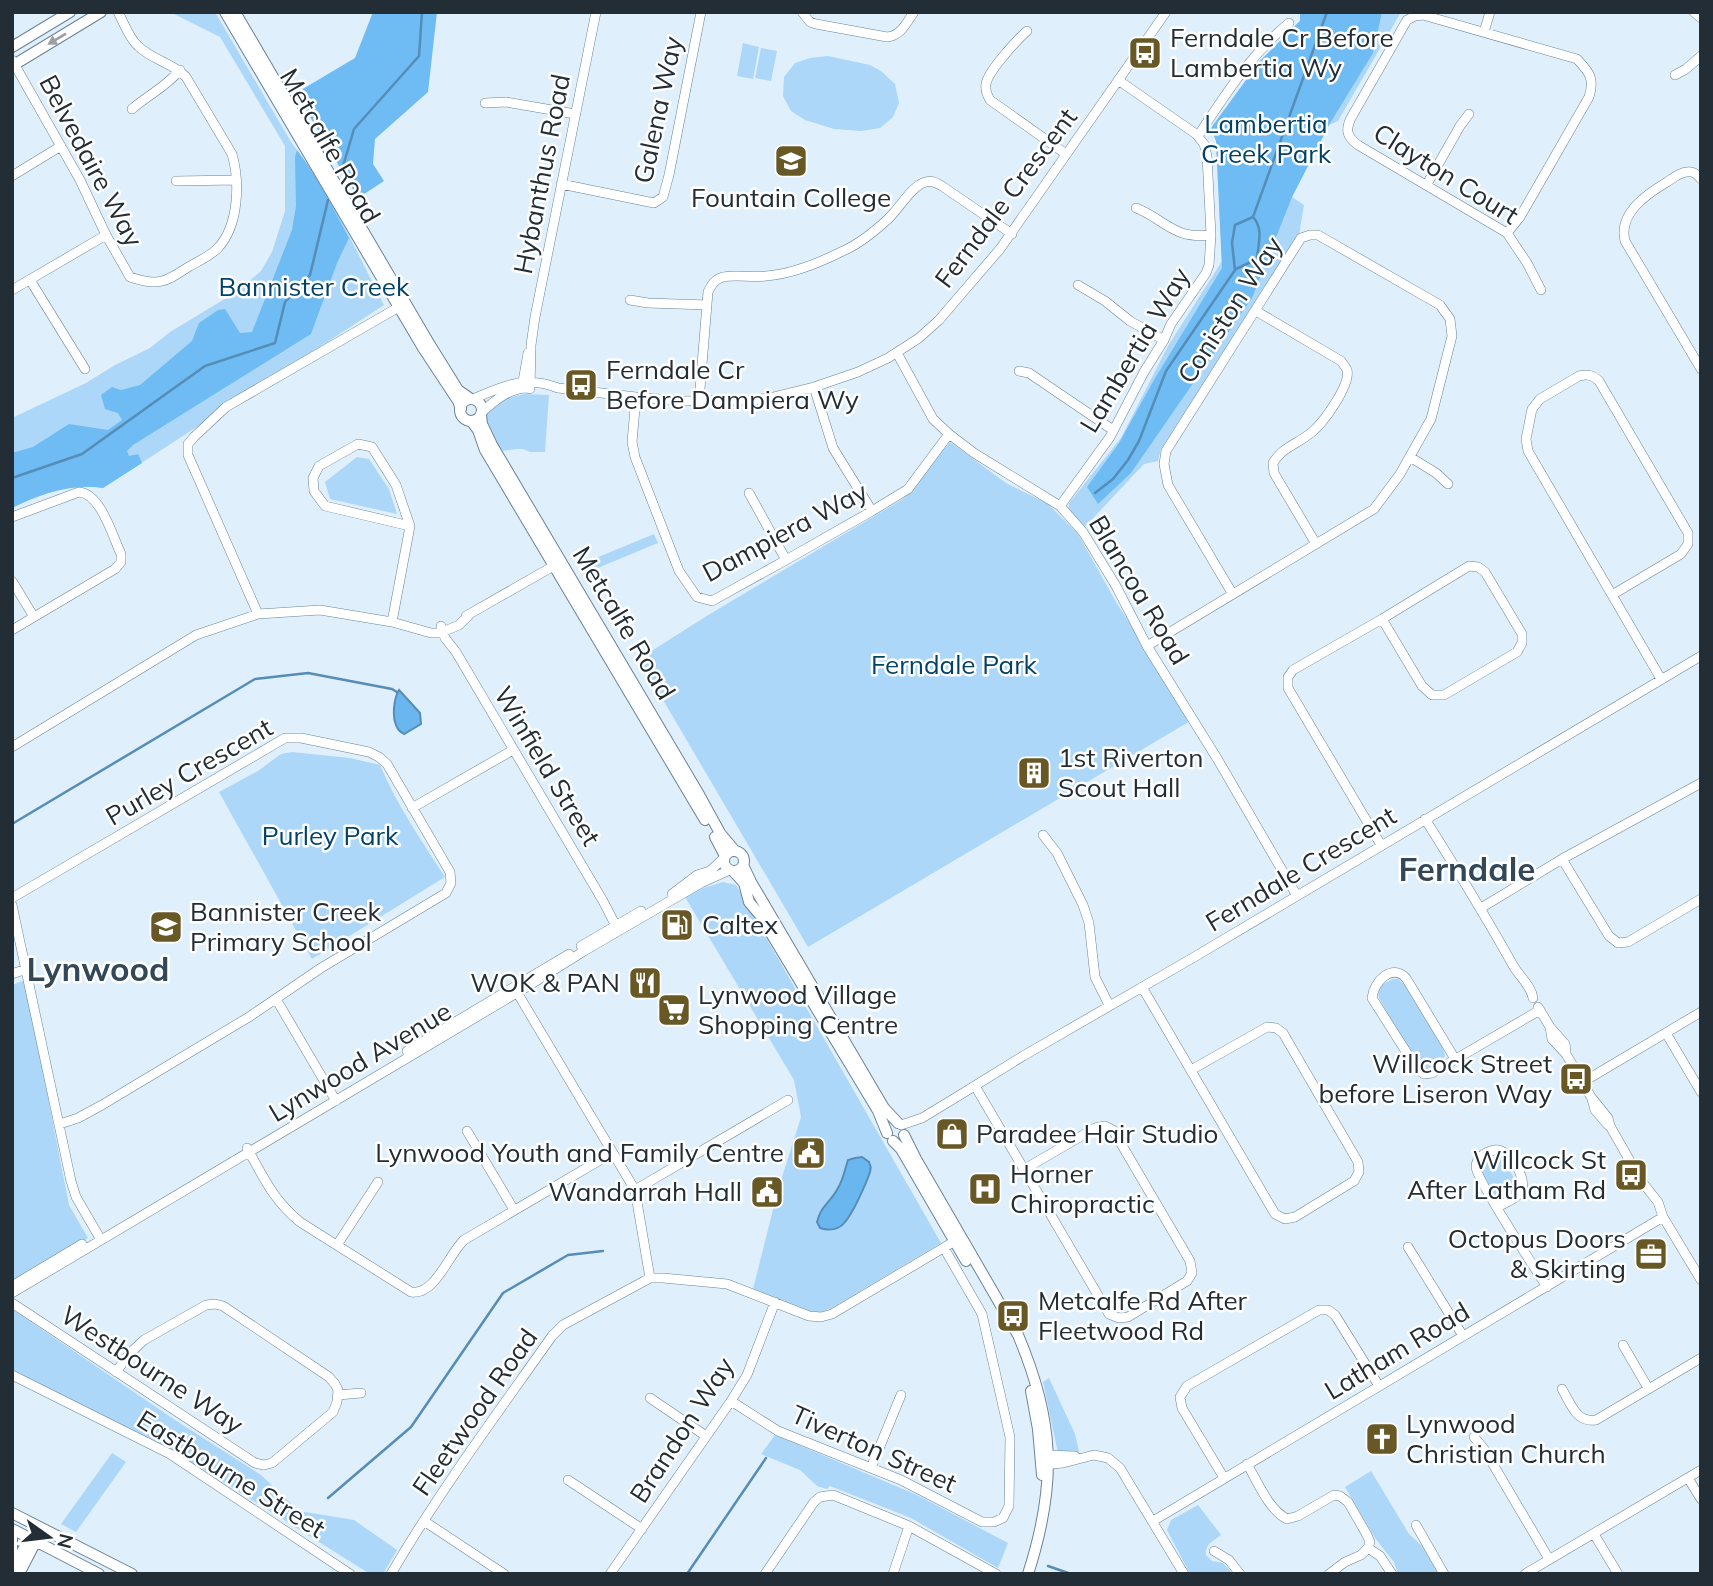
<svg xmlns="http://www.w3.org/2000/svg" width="1713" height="1586" font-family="Mulish,sans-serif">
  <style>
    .green { fill: #acd7f9 }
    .forest { fill: #6fbbf4 }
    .water { fill: #6ab6ef; stroke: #558db7; stroke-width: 2 }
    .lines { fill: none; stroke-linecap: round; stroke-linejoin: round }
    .stream { stroke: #558db7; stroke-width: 2.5 }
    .minor-casing { stroke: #6b8396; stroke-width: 10 }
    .major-casing { stroke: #6b8396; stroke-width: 12 }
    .minor { stroke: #fff; stroke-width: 9 }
    .major { stroke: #fff; stroke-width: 10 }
    .oneway { fill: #9ca0a4 }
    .labels { text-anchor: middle; stroke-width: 5; stroke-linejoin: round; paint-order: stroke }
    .poi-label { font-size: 26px; fill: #232d35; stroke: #fff; text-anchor: start }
    .street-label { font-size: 26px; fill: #232d35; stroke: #fff }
    .park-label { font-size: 26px; fill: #034267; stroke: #fff }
    .district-label { font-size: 33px; font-weight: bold; fill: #324758; stroke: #fff }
  </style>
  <rect width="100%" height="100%" fill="#dfeffc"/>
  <!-- green -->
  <path class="green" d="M170 12H215L291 142 309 166 341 220 384 305 103 488C71 483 40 494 12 508V418L86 383 115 365 150 348 170 332 238 291 261 271 272 252 285 211V146L220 37Z
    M1300 12H1401L1338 121 1329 125 1292 197 1304 205 1299 235 1161 449 1158 461 1144 464 1082 530 1068 515 1069 503 1121 438 1168 346 1222 261 1216 141 1211 128 1260 61 1300 21Z
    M743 43 759 47 753 79 737 76Z
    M761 48 777 51 771 81 755 78Z
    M828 56 870 65 881 71 895 84 899 103 893 117 880 128 861 131 834 129 805 120 791 111 783 96 784 77 795 63 810 58Z
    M525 394 549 395 545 452H530L523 449H515L503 451 500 448C495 440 488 431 486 422 482 403 513 396 525 394Z
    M950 442 1006 483 1048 504 1078 534 1116 602 1192 720 808 947 639 659 705 617 903 499Z
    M357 457 369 459 389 489 397 514 330 499 325 482Z
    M654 534 658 543 588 572 584 563Z
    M292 752 350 758 380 765C397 805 421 840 445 877L312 959 219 792 258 771 281 754Z
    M723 882 736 885 941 1243 832 1308 819 1313 810 1311 753 1289 778 1190 801 1117 794 1080 685 897 700 889Z
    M1393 979H1398L1404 984 1442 1046 1445 1055C1442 1064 1432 1070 1422 1069L1415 1062 1379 998C1376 986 1383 984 1393 979Z
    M25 980 69 1205 88 1238 59 1257 12 1283V985Z
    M1501 1155 1518 1185 1510 1195 1497 1198 1479 1168 1488 1158Z
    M12 1309 175 1420 261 1475 299 1511 354 1520 397 1550 383 1574H370L206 1471 146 1438 12 1372Z
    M1049 1378 1075 1434 1079 1452 1058 1453 1043 1382Z
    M775 1435 917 1495 1008 1543 998 1568 911 1518 830 1486 827 1489 817 1486 800 1470 761 1454Z
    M112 1453 126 1462 76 1532 61 1524Z
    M1371 1471 1409 1534 1422 1546 1439 1574H1398L1394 1562 1375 1538 1345 1487Z
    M1198 1505 1221 1535C1213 1541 1205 1544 1206 1555L1212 1561 1223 1563 1233 1574H1190L1167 1530 1171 1520Z"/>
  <!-- forest -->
  <path class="forest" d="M373 12H437L428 92 375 139 373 164 384 181 358 198 296 93 355 58Z
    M1300 12H1382L1373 53 1329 125 1292 197 1252 298 1131 473 1098 504 1087 487 1119 443 1154 380 1222 268 1216 141 1211 128 1260 61 1300 21Z
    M297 150C319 179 333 208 349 238L337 263 311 334 133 445 127 451 129 456 138 454 142 463 103 488C71 483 40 494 12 508V453L33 447 69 424 108 430 122 420 118 413 105 409 101 395 112 387 121 390 140 385 192 341 199 323 218 310 225 309 240 333 252 332 292 230 296 206 295 157Z"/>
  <!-- water -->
  <path class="water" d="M399 690 420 713 421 724 404 734C399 731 398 730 396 725 392 716 394 698 399 690Z
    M862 1157 869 1162C871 1167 871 1167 870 1172 866 1184 853 1213 845 1222 839 1230 829 1231 820 1228L817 1222C821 1205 831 1202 838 1188 843 1180 845 1169 848 1160L855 1158Z"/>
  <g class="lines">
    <!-- stream -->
    <path class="stream" d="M341 173 354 129 419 56 422 12
      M1253 217 1327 12
      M1236 269 1257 259C1258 244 1264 229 1253 217
      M12 478 82 454 205 366 275 343 285 302 310 275 328 200
      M1095 493 1113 479 1128 460 1139 441 1166 371 1235 270 1232 243 1235 225 1253 217
      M12 824 255 679 308 673 392 689 397 692
      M328 1498 411 1427 503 1293 568 1255 603 1251
      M1048 1566 1071 1574
      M687 1574 766 1458"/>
    <defs>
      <path id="minor" d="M802 12 810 22 816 24 887 37C901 36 906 23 914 12
        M1694 12 1701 18
        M1027 31C1017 40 988 71 986 84 985 90 987 95 990 100L1066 154
        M1484 32 1490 12
        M12 60 80 180 106 235 130 277C159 287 165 282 190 266 199 261 210 256 218 248 239 225 240 182 232 154L186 77C173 63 152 60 138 46 129 38 124 23 118 12
        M1675 75 1686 69 1701 56
        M485 103 506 102 575 114
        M132 109C148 95 166 87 180 70
        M1198 136C1225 95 1251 54 1289 23
        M12 176 61 146
        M1701 179C1697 174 1693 171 1687 172 1680 172 1673 178 1667 182 1647 194 1618 213 1625 241L1701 369
        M176 181 236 180
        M561 184 654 203 663 197 669 175 701 12
        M1427 184 1460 126 1469 114
        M1136 208C1153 214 1165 227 1182 233 1191 236 1201 236 1211 235
        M1507 233 1520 217 1589 97C1595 78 1589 72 1577 59L1423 15 1415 16 1407 20 1351 118C1345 130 1347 137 1358 145L1507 233 1527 263 1541 290
        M30 280 85 369
        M1078 285 1105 301 1130 321 1164 340
        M12 290 106 235
        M630 300 648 303 707 305
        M1256 311 1341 361C1343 364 1346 367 1347 370 1351 385 1323 423 1312 432 1298 444 1282 447 1273 463L1274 473 1316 544
        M897 353 933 419 949 434 974 453 1060 506 1083 532 1116 586 1147 646 1218 760 1297 896
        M1019 371 1029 373 1113 430
        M522 387 528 353
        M814 387 833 448 872 511
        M530 389 531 345 535 317 596 12
        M636 397 632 442 635 457 679 571 697 597 712 601 786 560 872 511 908 489 949 434
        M473 399C503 386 525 375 558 388L636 397 683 401 753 400 769 398 814 387 858 372 888 358 919 338 939 320 1000 249 1166 12
        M699 401 708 292C712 284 714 280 723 277 736 274 752 278 766 276 793 274 819 263 843 251 859 244 875 231 888 219 899 209 912 185 926 182 932 180 937 183 942 186L1012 234
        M481 413C495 400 509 388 529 388
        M1410 457 1436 473 1448 484
        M749 493 786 560
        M1060 506 1110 437 1144 372 1164 340 1171 324 1206 273 1209 265 1211 235 1207 156 1204 144 1196 134 1118 80
        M12 517 79 492C101 494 112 535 121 554V562L115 569 12 630
        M12 581 34 617
        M1612 595 1681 554 1688 544V533L1599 381C1593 375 1588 374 1579 376L1540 399 1532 409 1526 439 1528 451 1661 679
        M258 614 188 455V444L194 437 226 407 404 304
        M466 616 557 564
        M392 622 410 526 396 485 372 447 358 444 319 466 313 478 314 491 325 506 410 526
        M441 626 445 638 456 652 603 901 618 930
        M1147 646 1374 509 1400 474 1431 419 1452 336 1450 319 1440 305 1318 235H1310L1301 238 1166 451 1164 464 1168 485 1232 593
        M12 747 196 635 258 614 320 610 392 622 431 633H440L459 625 469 615
        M412 808 513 750
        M1425 819C1456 868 1486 917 1514 967 1521 978 1531 986 1533 998
        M1043 835 1057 853 1083 905 1089 923 1095 977 1109 1005
        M1381 845 1288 688V677L1293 670 1382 619 1469 566 1478 567 1485 572 1522 634V643L1517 652 1444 695H1432L1422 686 1382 619
        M1562 859 1609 936 1618 943 1628 942 1701 899
        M672 894 697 875 710 871 724 858
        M12 898 285 738H301L369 752 379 757 387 764 450 872 451 883 446 893 321 968 249 1017 102 1105 78 1118 60 1124
        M12 905 71 1181 76 1197 101 1240
        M1481 908 1562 859 1701 783
        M581 946 641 911
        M12 974 26 969
        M1142 987 1275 1214 1285 1219 1295 1217 1354 1181 1359 1172 1358 1162 1283 1033 1276 1028 1267 1027 1191 1070
        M515 989 635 1190 650 1278
        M276 999 336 1101
        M1538 1007 1550 1027 1565 1044 1566 1051
        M1550 1027 1552 1039 1566 1054 1591 1097 1608 1118 1610 1126 1642 1182 1658 1202 1663 1217 1701 1280
        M1666 1033 1701 1092
        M407 1051 569 954
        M1455 1059 1406 978C1392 963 1374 981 1372 998L1417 1069 1424 1074 1432 1073 1540 1010
        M1583 1082 1701 1012
        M975 1086 1109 1314 1119 1318 1128 1317 1187 1281 1192 1273 1190 1261 1113 1130 1105 1126 1095 1128 1023 1170
        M1592 1099 1595 1110 1608 1125
        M901 1125 922 1118 955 1098 1023 1056 1196 956 1701 656
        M467 1131 514 1210
        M247 1148C264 1178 273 1200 300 1222L411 1292C435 1296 448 1255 464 1240L612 1153
        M635 1190 788 1100
        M1498 1207C1504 1203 1516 1199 1520 1193 1530 1181 1509 1147 1494 1150 1485 1152 1476 1158 1476 1167 1476 1179 1536 1270 1547 1287
        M337 1245 378 1182
        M1408 1247 1463 1336
        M12 1286 82 1244
        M12 1293 525 988 584 951 701 883 730 870
        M12 1303 255 1463 264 1465 272 1463 333 1412 337 1402 338 1390 335 1384 329 1377 223 1306 215 1304 206 1305 144 1340 130 1353 116 1372
        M1623 1345 1648 1388
        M12 1375 170 1454 350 1574
        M1562 1389C1571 1404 1576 1423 1596 1420L1701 1358
        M338 1395 361 1393
        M650 1398 706 1436
        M731 1401 778 1431 901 1480 982 1522H994L1003 1518 1009 1506 1010 1437 982 1314 944 1248
        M1474 1437 1484 1449 1549 1559
        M1044 1455 1075 1456
        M1247 1464C1258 1482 1268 1509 1287 1519L1298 1516 1334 1495 1340 1496 1348 1502 1367 1535 1370 1542 1368 1548 1361 1555 1345 1562 1329 1574
        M1041 1465 1063 1463 1094 1455 1108 1458 1120 1468 1184 1574
        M871 1468 901 1395
        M1224 1478 1182 1408 1180 1397 1187 1386 1319 1310H1328L1335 1315 1379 1386
        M1688 1478 1701 1499
        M568 1480 642 1529
        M424 1521 504 1574
        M1153 1521 1663 1217
        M1416 1525 1444 1574
        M1594 1534 1618 1574
        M1368 1548 1380 1556 1392 1574
        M1214 1551 1229 1560 1240 1574
        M391 1574C439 1492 497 1414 552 1336L563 1325 650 1278H663L727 1284 809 1316 821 1317 832 1314 960 1238
        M610 1574 731 1401 747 1375 775 1302
        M765 1574 814 1502 820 1497 833 1495 909 1526 996 1574
        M893 1574 909 1526
        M1525 1574 1701 1470"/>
      <path id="major" d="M225 12 423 348 458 401 461 409
        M235 12 430 345 458 390 471 399
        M12 47 70 12
        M12 66 101 12
        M460 410a11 11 0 1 1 22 0a11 11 0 1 1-22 0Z
        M481 415 482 424 492 445 697 791 720 833 735 851
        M471 421 478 430 485 450 705 820
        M715 837 725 856
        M724 861a10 10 0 1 1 20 0a10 10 0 1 1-20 0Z
        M743 865 751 882 884 1108 898 1123
        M733 871 744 883 749 902 760 915 878 1111 887 1133
        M904 1135 916 1159 1018 1335C1055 1422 1057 1484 1028 1574
        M893 1141 901 1149 966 1261
        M1031 1391 1038 1429 1042 1475
        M12 1513 132 1574
        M12 1529 99 1574
        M12 1538V1561
        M12 1570 27 1542 37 1538
        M19 1574 34 1545 32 1535"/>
    </defs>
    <!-- minor casing -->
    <use href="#minor" class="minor-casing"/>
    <!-- major casing -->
    <use href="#major" class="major-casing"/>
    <!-- minor -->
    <use href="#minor" class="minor"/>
    <!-- major -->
    <use href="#major" class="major"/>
  </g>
  <!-- one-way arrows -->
  <defs><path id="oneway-solid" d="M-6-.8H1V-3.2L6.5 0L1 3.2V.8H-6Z" transform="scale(1.75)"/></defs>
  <use class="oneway" href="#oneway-solid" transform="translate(57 39) rotate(149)"/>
  <!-- icons -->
  <defs>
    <symbol id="bus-square" viewBox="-11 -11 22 22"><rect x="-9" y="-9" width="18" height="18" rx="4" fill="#675825" stroke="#fff"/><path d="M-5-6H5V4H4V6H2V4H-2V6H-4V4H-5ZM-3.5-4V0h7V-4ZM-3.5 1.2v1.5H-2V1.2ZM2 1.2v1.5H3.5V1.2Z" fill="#fff"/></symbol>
    <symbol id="school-square" viewBox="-11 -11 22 22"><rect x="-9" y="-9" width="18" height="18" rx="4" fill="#675825" stroke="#fff"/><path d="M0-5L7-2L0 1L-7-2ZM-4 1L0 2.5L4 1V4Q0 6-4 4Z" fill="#fff"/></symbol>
    <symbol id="building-square" viewBox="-11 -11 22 22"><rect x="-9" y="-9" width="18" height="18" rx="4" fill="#675825" stroke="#fff"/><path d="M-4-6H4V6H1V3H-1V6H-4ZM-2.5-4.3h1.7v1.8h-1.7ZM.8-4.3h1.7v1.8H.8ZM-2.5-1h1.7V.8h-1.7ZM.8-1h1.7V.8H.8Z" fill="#fff"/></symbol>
    <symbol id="fuel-square" viewBox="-11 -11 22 22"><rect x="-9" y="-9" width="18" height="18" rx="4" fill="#675825" stroke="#fff"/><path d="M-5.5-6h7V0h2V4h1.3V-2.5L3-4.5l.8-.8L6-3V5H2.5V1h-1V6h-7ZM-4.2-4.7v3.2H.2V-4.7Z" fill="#fff"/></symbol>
    <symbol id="restaurant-square" viewBox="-11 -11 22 22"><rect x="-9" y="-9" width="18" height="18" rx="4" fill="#675825" stroke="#fff"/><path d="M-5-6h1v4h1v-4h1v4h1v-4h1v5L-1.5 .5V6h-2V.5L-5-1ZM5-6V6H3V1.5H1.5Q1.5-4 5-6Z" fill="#fff"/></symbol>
    <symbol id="supermarket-square" viewBox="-11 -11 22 22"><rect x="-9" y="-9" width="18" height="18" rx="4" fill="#675825" stroke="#fff"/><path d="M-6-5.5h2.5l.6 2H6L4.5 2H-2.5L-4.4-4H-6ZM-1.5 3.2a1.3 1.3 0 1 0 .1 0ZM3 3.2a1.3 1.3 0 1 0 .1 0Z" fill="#fff"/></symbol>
    <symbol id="shop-square" viewBox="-11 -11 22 22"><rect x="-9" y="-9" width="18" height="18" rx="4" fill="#675825" stroke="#fff"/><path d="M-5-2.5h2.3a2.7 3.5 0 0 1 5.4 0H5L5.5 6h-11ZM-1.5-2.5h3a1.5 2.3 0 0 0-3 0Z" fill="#fff"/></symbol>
    <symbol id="civic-square" viewBox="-11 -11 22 22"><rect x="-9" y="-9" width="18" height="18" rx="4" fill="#675825" stroke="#fff"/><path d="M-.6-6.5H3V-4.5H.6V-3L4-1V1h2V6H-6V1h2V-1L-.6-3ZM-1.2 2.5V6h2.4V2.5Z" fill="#fff"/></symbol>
    <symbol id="hospital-square" viewBox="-11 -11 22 22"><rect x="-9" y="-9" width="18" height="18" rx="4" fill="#675825" stroke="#fff"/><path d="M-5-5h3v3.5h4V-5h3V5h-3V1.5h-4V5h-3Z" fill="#fff"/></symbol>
    <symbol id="office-square" viewBox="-11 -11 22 22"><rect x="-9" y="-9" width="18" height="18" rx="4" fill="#675825" stroke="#fff"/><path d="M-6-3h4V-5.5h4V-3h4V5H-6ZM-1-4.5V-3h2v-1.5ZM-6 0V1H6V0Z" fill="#fff"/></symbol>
    <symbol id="church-square" viewBox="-11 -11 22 22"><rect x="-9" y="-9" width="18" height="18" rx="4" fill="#675825" stroke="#fff"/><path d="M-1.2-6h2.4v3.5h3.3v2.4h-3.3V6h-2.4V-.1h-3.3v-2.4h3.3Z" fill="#fff"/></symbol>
  </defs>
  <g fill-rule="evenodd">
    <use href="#bus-square" x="1126" y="34" width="38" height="38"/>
    <use href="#school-square" x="772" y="142" width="38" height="38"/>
    <use href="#bus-square" x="562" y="366" width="38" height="38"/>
    <use href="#building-square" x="1015" y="754" width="38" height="38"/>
    <use href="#fuel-square" x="658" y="906" width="38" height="38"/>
    <use href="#school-square" x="147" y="908" width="38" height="38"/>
    <use href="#restaurant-square" x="626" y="964" width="38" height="38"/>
    <use href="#supermarket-square" x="655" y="991" width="38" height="38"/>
    <use href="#bus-square" x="1557" y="1060" width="38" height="38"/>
    <use href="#shop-square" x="933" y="1115" width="38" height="38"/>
    <use href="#civic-square" x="790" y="1134" width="38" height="38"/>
    <use href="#bus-square" x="1612" y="1156" width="38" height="38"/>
    <use href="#hospital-square" x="966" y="1170" width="38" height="38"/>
    <use href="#civic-square" x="748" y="1173" width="38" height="38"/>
    <use href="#office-square" x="1632" y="1235" width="38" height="38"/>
    <use href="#bus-square" x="994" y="1297" width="38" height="38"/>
    <use href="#church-square" x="1363" y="1420" width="38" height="38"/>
  </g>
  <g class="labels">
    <!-- poi labels -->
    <g class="poi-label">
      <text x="1170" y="47">Ferndale Cr Before<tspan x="1170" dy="30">Lambertia Wy</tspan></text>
      <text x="791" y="207" text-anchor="middle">Fountain College</text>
      <text x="606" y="379">Ferndale Cr<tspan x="606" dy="30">Before Dampiera Wy</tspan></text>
      <text x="1058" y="767">1st Riverton<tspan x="1058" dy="30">Scout Hall</tspan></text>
      <text x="190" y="921">Bannister Creek<tspan x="190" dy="30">Primary School</tspan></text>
      <text x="702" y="934">Caltex</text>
      <text x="620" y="992" text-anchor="end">WOK &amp; PAN</text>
      <text x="698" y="1004">Lynwood Village<tspan x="698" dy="30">Shopping Centre</tspan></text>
      <text x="1552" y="1073" text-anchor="end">Willcock Street<tspan x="1552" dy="30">before Liseron Way</tspan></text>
      <text x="976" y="1143">Paradee Hair Studio</text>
      <text x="784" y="1162" text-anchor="end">Lynwood Youth and Family Centre</text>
      <text x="1606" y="1169" text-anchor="end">Willcock St<tspan x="1606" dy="30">After Latham Rd</tspan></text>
      <text x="1010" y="1183">Horner<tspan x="1010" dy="30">Chiropractic</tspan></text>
      <text x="742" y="1201" text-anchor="end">Wandarrah Hall</text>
      <text x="1626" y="1248" text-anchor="end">Octopus Doors<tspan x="1626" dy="30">&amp; Skirting</tspan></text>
      <text x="1038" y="1310">Metcalfe Rd After<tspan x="1038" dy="30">Fleetwood Rd</tspan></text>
      <text x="1406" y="1433">Lynwood<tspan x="1406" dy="30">Christian Church</tspan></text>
    </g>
    <!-- street labels -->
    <g class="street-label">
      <text transform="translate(658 110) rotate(-78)" y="9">Galena Way</text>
      <text transform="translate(330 146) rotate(60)" y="9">Metcalfe Road</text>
      <text transform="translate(91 161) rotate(62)" y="9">Belvedaire Way</text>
      <text transform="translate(542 174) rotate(-79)" y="9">Hybanthus Road</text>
      <text transform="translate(1446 174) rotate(32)" y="9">Clayton Court</text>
      <text transform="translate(1006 198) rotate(-53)" y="9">Ferndale Crescent</text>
      <text transform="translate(1230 310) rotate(-57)" y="9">Coniston Way</text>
      <text transform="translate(1135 350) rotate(-59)" y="9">Lambertia Way</text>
      <text transform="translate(785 532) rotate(-28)" y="9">Dampiera Way</text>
      <text transform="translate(1139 590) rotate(59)" y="9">Blancoa Road</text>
      <text transform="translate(624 623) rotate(59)" y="9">Metcalfe Road</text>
      <text transform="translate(547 766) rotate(59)" y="9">Winfield Street</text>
      <text transform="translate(189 772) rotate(-30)" y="9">Purley Crescent</text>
      <text transform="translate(1301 869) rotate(-31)" y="9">Ferndale Crescent</text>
      <text transform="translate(360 1062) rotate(-31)" y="9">Lynwood Avenue</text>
      <text transform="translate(1397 1351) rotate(-31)" y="9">Latham Road</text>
      <text transform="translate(152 1370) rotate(33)" y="9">Westbourne Way</text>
      <text transform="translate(475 1412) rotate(-55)" y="9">Fleetwood Road</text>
      <text transform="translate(682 1430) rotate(-57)" y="9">Brandon Way</text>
      <text transform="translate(874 1449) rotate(24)" y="9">Tiverton Street</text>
      <text transform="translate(231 1474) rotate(32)" y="9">Eastbourne Street</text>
    </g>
    <!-- park labels -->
    <g class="park-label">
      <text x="1266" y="133">Lambertia<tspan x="1266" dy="30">Creek Park</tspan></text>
      <text x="314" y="296">Bannister Creek</text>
      <text x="954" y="674">Ferndale Park</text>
      <text x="330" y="845">Purley Park</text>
    </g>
    <!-- district labels -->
    <g class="district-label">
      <text x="1467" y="881">Ferndale</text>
      <text x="98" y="981">Lynwood</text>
    </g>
  </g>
  <!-- border -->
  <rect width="1713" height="1586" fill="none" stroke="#232d35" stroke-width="28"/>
  <!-- north arrow -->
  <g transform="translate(49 1537) rotate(104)" stroke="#ffffff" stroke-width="5" paint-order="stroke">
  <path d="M0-5L12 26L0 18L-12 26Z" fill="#232d35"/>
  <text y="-10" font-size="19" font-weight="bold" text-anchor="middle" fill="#232d35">N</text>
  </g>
</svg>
